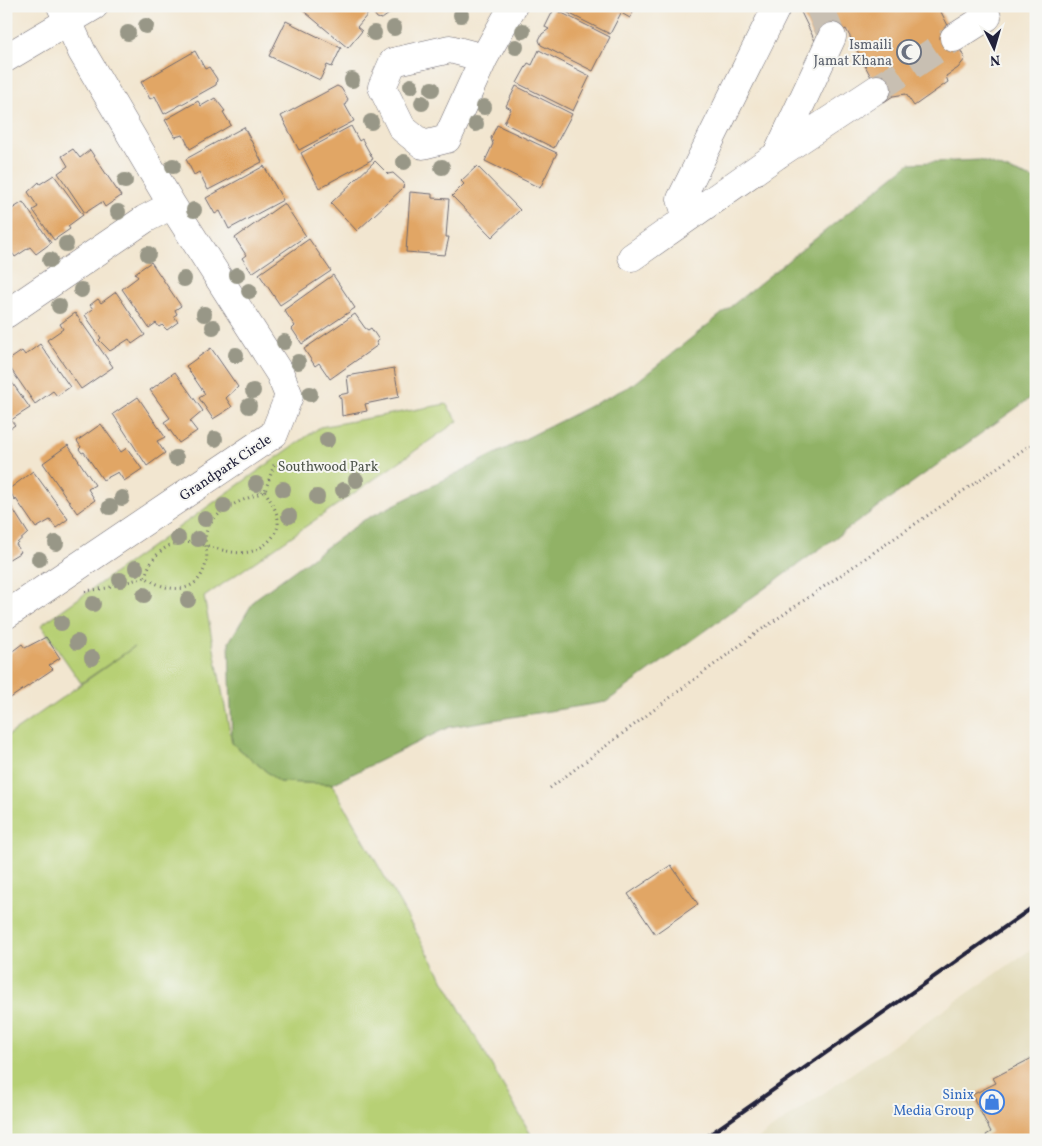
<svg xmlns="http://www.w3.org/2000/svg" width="1042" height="1146" font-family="Vollkorn,serif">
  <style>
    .built { fill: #e3dbba }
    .green { fill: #b7d075; stroke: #6c7958 }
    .forest { fill: #91b266; stroke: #5a6a50 }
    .building { fill: #e1a665 }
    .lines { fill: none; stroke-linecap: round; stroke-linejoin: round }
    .minor-tunnel { stroke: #c8bfb2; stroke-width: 28; stroke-dasharray: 28 14; stroke-linecap: butt }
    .minor-casing { stroke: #6b676f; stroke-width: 29 }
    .path { stroke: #6b676f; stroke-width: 3; stroke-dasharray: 1 4; stroke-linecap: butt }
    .minor { stroke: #fff; stroke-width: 28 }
    .rail { stroke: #22223b; stroke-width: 4 }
    .tree { fill: #989787 }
    .labels { text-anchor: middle; stroke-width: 4; stroke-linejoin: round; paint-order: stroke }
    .worship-label { font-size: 14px; fill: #5b616d; stroke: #f6f6f2; text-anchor: end }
    .park-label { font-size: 14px; fill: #4f564c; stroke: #f6f6f2 }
    .street-label { font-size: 14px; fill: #22223b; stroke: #f6f6f2 }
    .shop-label { font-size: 14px; fill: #366cbe; stroke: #f6f6f2; text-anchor: end }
  </style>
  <rect width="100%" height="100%" fill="#f6f6f2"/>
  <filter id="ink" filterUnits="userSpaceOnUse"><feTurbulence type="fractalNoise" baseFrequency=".02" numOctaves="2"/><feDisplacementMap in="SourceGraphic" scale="10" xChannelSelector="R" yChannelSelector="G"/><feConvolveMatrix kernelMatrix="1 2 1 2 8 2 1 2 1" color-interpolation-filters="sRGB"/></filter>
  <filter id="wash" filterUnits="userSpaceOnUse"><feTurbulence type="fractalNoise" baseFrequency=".0096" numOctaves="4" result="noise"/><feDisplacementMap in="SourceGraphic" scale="20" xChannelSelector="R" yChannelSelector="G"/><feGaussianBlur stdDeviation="1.12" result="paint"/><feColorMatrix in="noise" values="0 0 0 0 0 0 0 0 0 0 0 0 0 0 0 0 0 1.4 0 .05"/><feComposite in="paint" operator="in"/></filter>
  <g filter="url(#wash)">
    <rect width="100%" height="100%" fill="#f2e6d0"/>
    <!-- built -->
    <path class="built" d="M1036 946V1140H756Z"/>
    <!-- green -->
    <path class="green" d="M446 404 458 421 204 597 232 743 279 782 332 784 534 1140H6V737L134 647 81 683 41 625 320 427Z"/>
    <!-- forest -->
    <path class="forest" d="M980 160 1036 180V394L606 702 449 727 332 784 279 782 232 743 229 642 255 599 364 520 634 384 910 163Z"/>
    <g id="blocks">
      <!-- building -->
      <path class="building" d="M301 6H359L368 14 357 27 362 31 348 48 300 8Z
        M369 6H393V11L382 19 377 18Z
        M554 6H636L630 18 621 13 610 34Z
        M798 6H938L965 59 958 68 946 76 948 82 914 106 906 94 893 96 884 102 846 29 817 45Z
        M554 9 610 37 593 71 541 45 539 40 542 34 549 29 545 27Z
        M286 21 341 48 332 67 327 65 320 80 269 56Z
        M539 50 590 76 573 111 517 83 528 63 532 65Z
        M195 51 205 69 209 67 217 79 216 85 164 114 155 96 150 99 141 82Z
        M337 86 341 88 348 99 345 105 354 121 299 150 281 116Z
        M516 86 572 114 554 148 504 123 511 109 506 106Z
        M215 98 225 111 223 112 231 125 190 149 183 135 175 137 165 120 198 101 201 106Z
        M497 125 557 153 540 188 485 161 493 144 491 138Z
        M351 126 359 141 362 139 373 159 319 188 301 153Z
        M244 127 262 162 208 190 199 172 194 175 186 159Z
        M73 149 80 158 90 150 121 196 105 207 102 202 85 213 58 173 68 166 62 156Z
        M375 161 388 174 393 173 404 183 403 188 357 231 331 203Z
        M264 166 283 200 229 229 220 211 215 214 206 198Z
        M477 166 520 210 492 237 452 196 464 184 461 181Z
        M54 175 83 215 68 226 70 229 54 240 33 210 38 207 28 192 39 182 40 184Z
        M410 192 432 194V198L449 199 446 237H449L445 255 406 252Z
        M23 202 51 243 36 254 30 247 15 257 6 244V213Z
        M284 203 306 236 252 273 242 258 246 255 235 238Z
        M309 239 331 271 280 305 259 274Z
        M151 262 181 306 175 310 177 314 174 316 178 322 167 330 162 325 159 327 156 323 149 328 122 289 138 277 135 273Z
        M333 275 355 308 302 344 292 329 295 326 284 310Z
        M116 292 145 335 132 344 129 339 110 351 99 340 101 338 85 315 93 309 90 305 98 299 101 303Z
        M75 313 113 367 81 389 47 340 63 329 60 324Z
        M355 314 365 328 368 330 371 328 379 340 376 342 378 345 330 379 319 363 315 366 304 349Z
        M40 344 70 387 57 396 53 391 35 404 6 362 22 351 25 355Z
        M211 348 238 387 226 398 232 407 213 419 199 398 205 394 186 366Z
        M394 368 399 397 365 404 367 411 342 416 341 399 338 395 349 393 347 376Z
        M175 372 203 411 190 422 197 431 179 443 164 422 170 418 150 390Z
        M6 374 30 408 11 420 15 425 6 431Z
        M138 397 165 437 157 441 165 453 147 466 113 414Z
        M101 424 121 452 127 448 142 469 124 481 118 472 103 480 84 452 82 453 79 449 81 447 77 441Z
        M68 445 95 485 88 489 95 500 77 513 43 463Z
        M33 471 68 519 56 528 50 520 36 528 16 499 15 501 9 489Z
        M6 498 28 533 16 544 21 552 6 561Z
        M46 637 60 658 49 665 53 669 9 699 6 695V656L22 644 25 648Z
        M671 865 698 904 655 934 628 894Z
        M1036 1056V1140H988L986 1135 991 1132 972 1095 996 1083 993 1078Z"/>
    </g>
  </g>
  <g filter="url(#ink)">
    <use href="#blocks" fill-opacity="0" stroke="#6b676f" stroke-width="1"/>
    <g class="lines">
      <!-- minor-tunnel -->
      <path class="minor-tunnel" d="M819 6 832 37
        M877 89 954 38"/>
      <defs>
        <path id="minor" d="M61 6 82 52 172 205
          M954 38 987 17 981 6
          M6 58 94 6
          M484 58 450 49 393 62 382 87 402 128 423 145 447 139 484 58 513 6
          M777 155 832 37
          M687 218 681 199 777 6
          M632 257 777 155 877 89
          M6 314 145 219 172 205 280 374 289 396 274 434 6 615"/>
      </defs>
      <!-- minor casing -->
      <use href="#minor" class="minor-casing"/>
      <!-- path -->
      <path class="path" d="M145 577C149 563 157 551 171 545 203 532 239 572 270 540 286 523 275 509 265 491
        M85 591 107 588 145 577C168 593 198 596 206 563 209 552 202 539 208 528 221 505 243 501 265 491L275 462
        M550 788 755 634 1036 441"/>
      <!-- minor -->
      <use href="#minor" class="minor"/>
      <!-- rail -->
      <path class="rail" d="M702 1140 1036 905"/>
    </g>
    <!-- trees -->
    <g class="tree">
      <circle cx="461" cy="15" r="8"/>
      <circle cx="146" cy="26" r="8"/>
      <circle cx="394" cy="28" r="8"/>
      <circle cx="523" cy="31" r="8"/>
      <circle cx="128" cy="33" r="8"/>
      <circle cx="374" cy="33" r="8"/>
      <circle cx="516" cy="47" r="8"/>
      <circle cx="352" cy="80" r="8"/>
      <circle cx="411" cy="86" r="8"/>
      <circle cx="432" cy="89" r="8"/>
      <circle cx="422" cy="103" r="8"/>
      <circle cx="484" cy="107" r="8"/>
      <circle cx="371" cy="122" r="8"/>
      <circle cx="476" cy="124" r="8"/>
      <circle cx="404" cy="162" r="8"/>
      <circle cx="173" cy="166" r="8"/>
      <circle cx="442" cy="167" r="8"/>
      <circle cx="125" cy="181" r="8"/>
      <circle cx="194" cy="210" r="8"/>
      <circle cx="118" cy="212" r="8"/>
      <circle cx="66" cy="244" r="8"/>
      <circle cx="148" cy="254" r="8"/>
      <circle cx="50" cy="260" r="8"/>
      <circle cx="237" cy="275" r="8"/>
      <circle cx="184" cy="279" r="8"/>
      <circle cx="81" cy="290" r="8"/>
      <circle cx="249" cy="291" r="8"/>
      <circle cx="59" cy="306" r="8"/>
      <circle cx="204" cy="314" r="8"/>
      <circle cx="213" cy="327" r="8"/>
      <circle cx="284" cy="342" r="8"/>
      <circle cx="236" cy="355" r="8"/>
      <circle cx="298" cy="362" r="8"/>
      <circle cx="253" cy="391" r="8"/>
      <circle cx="310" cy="394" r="8"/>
      <circle cx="249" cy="406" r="8"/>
      <circle cx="215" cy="439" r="8"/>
      <circle cx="327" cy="440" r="8"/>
      <circle cx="176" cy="458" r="8"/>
      <circle cx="356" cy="480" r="8"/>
      <circle cx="256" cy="484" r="8"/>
      <circle cx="283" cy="489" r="8"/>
      <circle cx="343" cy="490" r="8"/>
      <circle cx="317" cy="497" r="8"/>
      <circle cx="122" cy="498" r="8"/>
      <circle cx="224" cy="506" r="8"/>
      <circle cx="110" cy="507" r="8"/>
      <circle cx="289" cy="516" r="8"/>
      <circle cx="205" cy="519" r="8"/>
      <circle cx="178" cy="538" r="8"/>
      <circle cx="198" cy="539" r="8"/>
      <circle cx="56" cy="543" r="8"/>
      <circle cx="39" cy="559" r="8"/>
      <circle cx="136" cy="568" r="8"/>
      <circle cx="120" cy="580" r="8"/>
      <circle cx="144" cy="595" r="8"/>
      <circle cx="188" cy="600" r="8"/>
      <circle cx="93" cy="604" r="8"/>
      <circle cx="61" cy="623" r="8"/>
      <circle cx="77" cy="642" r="8"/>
      <circle cx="92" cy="658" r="8"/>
    </g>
  </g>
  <!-- icons -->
  <defs>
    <symbol id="mosque-ring" viewBox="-11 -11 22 22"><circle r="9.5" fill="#f6f6f2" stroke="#6b7280" stroke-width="1.5"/><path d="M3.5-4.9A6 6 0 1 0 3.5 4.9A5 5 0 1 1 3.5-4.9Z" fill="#6b7280"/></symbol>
    <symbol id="shop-ring" viewBox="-11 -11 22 22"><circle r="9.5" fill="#f6f6f2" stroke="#3f7fe0" stroke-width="1.5"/><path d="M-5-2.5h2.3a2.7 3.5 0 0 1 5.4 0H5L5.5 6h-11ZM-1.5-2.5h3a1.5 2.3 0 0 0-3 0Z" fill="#3f7fe0"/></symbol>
  </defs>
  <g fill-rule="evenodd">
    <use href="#mosque-ring" x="895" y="38" width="28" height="28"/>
    <use href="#shop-ring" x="978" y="1088" width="28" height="28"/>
  </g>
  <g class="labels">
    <!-- worship labels -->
    <g class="worship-label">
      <text x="892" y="49">Ismaili<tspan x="892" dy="16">Jamat Khana</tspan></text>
    </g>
    <!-- park labels -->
    <g class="park-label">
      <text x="328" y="471">Southwood Park</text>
    </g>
    <!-- street labels -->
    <g class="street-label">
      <text transform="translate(225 467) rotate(-34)" y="5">Grandpark Circle</text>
    </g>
    <!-- shop labels -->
    <g class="shop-label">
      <text x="974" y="1099">Sinix<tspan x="974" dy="16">Media Group</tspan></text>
    </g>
  </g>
  <!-- margin -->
  <rect width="1042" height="1146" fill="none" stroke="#f6f6f2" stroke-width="25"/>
  <!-- north arrow -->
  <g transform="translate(994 48) rotate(175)" stroke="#f6f6f2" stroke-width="4" paint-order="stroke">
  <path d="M0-4L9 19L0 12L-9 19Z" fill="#22223b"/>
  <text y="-8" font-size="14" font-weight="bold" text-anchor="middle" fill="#22223b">N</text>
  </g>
</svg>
